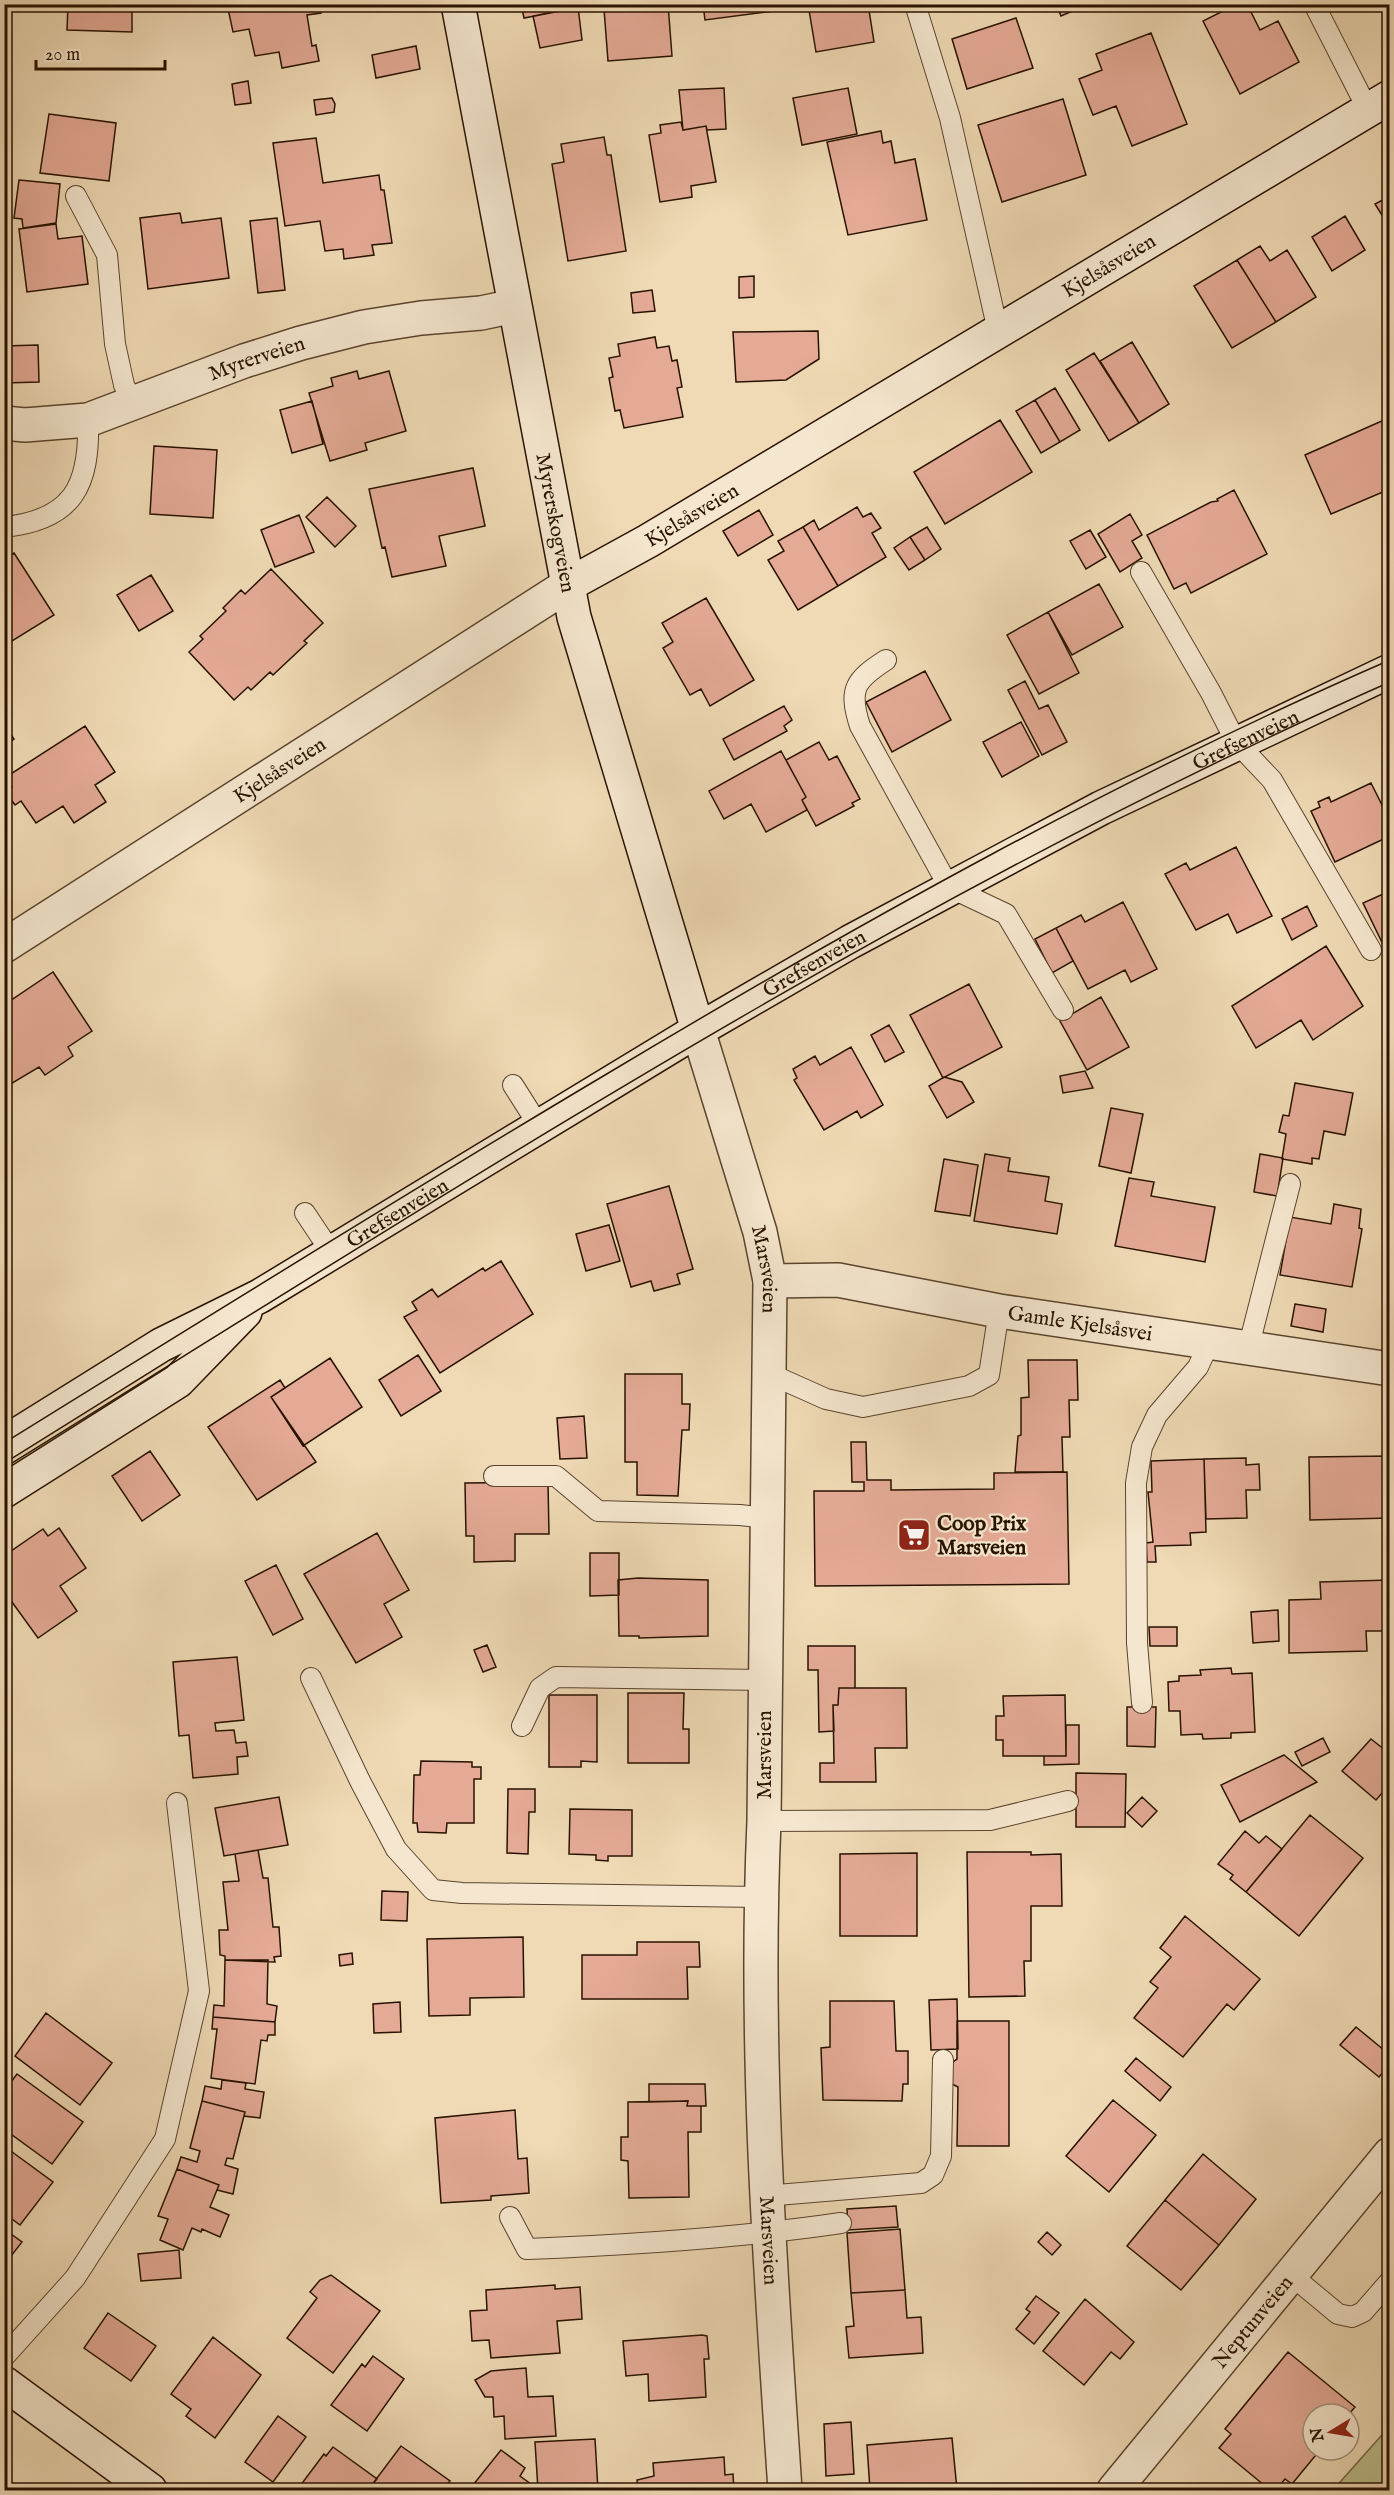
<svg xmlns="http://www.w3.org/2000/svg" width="1394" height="2495" font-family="'IM FELL English',serif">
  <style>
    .green { fill: #bcbe8b; stroke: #726846; stroke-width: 1.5 }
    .building { fill: #e4aa96; stroke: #281200; stroke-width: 1.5 }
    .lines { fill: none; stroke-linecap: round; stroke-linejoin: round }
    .lane-casing { stroke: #5a442d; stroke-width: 22 }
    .street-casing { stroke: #5a442d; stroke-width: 36 }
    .secondary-casing { stroke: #281200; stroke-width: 36 }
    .lane { stroke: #f5e7cf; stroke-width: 20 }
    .street { stroke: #f5e7cf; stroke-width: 33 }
    .secondary { stroke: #f5e7cf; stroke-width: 33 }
    .tram { stroke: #281200; stroke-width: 1.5 }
    .labels { text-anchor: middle; stroke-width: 4.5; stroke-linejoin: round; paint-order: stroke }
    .street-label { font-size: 21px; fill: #281200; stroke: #f5e7cf }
    .poi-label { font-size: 21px; font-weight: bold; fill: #281200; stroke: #f5e7cf; text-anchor: start }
  </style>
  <rect width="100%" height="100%" fill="#efdab5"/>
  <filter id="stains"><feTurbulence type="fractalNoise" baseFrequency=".00333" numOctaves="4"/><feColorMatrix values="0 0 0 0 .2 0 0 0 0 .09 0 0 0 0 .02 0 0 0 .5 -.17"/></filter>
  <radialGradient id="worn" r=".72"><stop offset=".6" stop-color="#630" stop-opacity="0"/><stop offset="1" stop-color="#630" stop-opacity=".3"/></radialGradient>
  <!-- green -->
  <path class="green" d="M1389 2427V2490H1333Z"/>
  <!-- building -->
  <path class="building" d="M68 4H132V32L67 30Z
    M132 4H192V9L132 7Z
    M227 4H320L321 13 307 15 312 46 316 45 319 61 282 68 279 52 255 56 249 29 233 32Z
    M521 4H586V6L524 18Z
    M668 4 672 56 608 61 604 9Z
    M703 4H788L789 6 773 8 774 11 705 20Z
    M808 4H868L874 42 816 52Z
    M1056 4H1089L1061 16Z
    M1237 4H1247L1260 30 1278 21 1299 62 1240 94 1203 21Z
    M578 7 582 40 540 48 533 16Z
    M1016 18 1033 68 967 89 952 39Z
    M1151 33 1187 124 1132 146 1116 106 1093 115 1079 79 1102 70 1096 54Z
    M416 46 420 69 376 78 372 55Z
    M248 81 251 103 235 105 232 84Z
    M724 88 726 129 707 130 706 126 683 130 679 90Z
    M848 88 857 134 802 145 793 98Z
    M332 98 335 104 334 112 316 115 314 100Z
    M1063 99 1086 175 1002 202 978 125Z
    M49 114 116 123 109 181 40 173Z
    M681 122 683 130 706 126 716 182 691 186 692 197 660 202 649 135 661 133 660 125Z
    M881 131 883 143 891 141 895 163 915 159 927 220 848 235 827 142Z
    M604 137 607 155H611L626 251 568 261 552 164 564 162 561 144Z
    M316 138 323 183 379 175 381 190H384L392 243 372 245 374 255 344 259 343 249 325 251 320 221 285 226 273 143Z
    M19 180 60 184 56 223 23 228 22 219 14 218Z
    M1390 196V228L1375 204Z
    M180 213 182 223 221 218 229 278 148 289 140 218Z
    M1345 216 1365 250 1332 271 1312 237Z
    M277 218 285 290 258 293 250 221Z
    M56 224 58 239 82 236 88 284 27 292 19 229Z
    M1260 246 1270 261 1287 250 1316 297 1276 322 1237 260Z
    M1237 260 1276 322 1232 348 1194 286Z
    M754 276V297L739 298V277Z
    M652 290 655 311 633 313 631 293Z
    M818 331 819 359 786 380 736 382 733 332Z
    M655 337 657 348 669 346 672 361 677 360 682 387 677 388 683 417 624 428 620 410 615 411 609 378 613 377 609 358 620 356 618 344Z
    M1132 342 1169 404 1139 423 1100 361Z
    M38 345 39 382 4 383V346Z
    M1094 353 1139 423 1109 441 1066 370Z
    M357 371 359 379 389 371 406 431 365 443 367 450 330 461 309 393 333 386 331 378Z
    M1055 388 1080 430 1060 442 1035 400Z
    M1035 400 1060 442 1041 453 1016 411Z
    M312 401 323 444 292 453 280 410Z
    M1000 420 1032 472 945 524 914 472Z
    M1384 420 1390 433V489L1331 514 1305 455Z
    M154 446 217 450 213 518 150 514Z
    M473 468 485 526 439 536 446 566 392 577 385 547 382 548 369 489Z
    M1234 490 1267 554 1191 593 1186 583 1174 589 1147 535 1211 502 1218 501 1217 499Z
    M327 497 356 526 335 547 306 517Z
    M857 507 863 517 871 513 881 528 872 533 886 557 838 586 803 527 814 520 819 530Z
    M759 510 773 535 738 556 723 531Z
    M1130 514 1142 535 1132 541 1142 558 1120 572 1098 534Z
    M299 515 314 552 275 567 261 530Z
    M803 527 838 586 798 610 768 560 784 551 778 541Z
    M927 527 941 549 925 560 910 537Z
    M1090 530 1106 557 1086 569 1070 541Z
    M910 537 925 560 909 570 894 548Z
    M14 553 54 615 4 646V559Z
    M271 569 323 623 304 641 307 643 273 675 270 672 251 690 248 687 234 700 189 652 203 639 200 636 226 611 223 608 241 590 245 594Z
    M151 575 173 611 139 631 117 595Z
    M1099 584 1123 627 1072 655 1048 612Z
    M706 598 754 680 710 706 701 689 690 695 663 648 673 642 662 623Z
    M1048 612 1079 673 1039 694 1007 635Z
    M925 671 951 720 892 752 866 702Z
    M1025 681 1039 709 1048 705 1067 742 1042 755 1008 690Z
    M784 706 792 720 784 726 787 731 734 760 723 739Z
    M1021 722 1039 756 1002 777 983 742Z
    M4 724 14 739 4 746Z
    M85 726 115 772 95 785 106 802 74 823 63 806 36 823 21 801 15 805 5 791 12 787 6 777Z
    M819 742 829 760 837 756 860 799 852 803 854 806 816 826 802 800 806 797 786 760Z
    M781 751 806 797 802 800 807 810 766 832 751 804 724 819 709 791Z
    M1371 783 1390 821V836L1335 862 1311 811 1320 807 1318 802 1329 797 1331 802Z
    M1236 847 1272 916 1237 933 1228 914 1196 930 1165 874 1186 863 1190 870Z
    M1390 891V959L1363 903Z
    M1123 902 1157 969 1131 982 1125 970 1088 989 1056 928 1081 915 1085 922Z
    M1307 906 1317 926 1292 940 1282 919Z
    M1056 928 1073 961 1052 973 1035 939Z
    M1326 946 1363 1006 1313 1040 1301 1020 1256 1048 1232 1006Z
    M53 972 92 1031 68 1047 73 1056 45 1075 39 1067 4 1088V1005Z
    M969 984 1002 1047 943 1078 910 1015Z
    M1101 997 1129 1047 1087 1070 1060 1021Z
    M889 1025 904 1052 885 1062 871 1035Z
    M851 1047 883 1105 861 1118 857 1111 824 1130 794 1080 797 1078 793 1069 815 1056 820 1065Z
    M1085 1071 1093 1088 1063 1093 1060 1076Z
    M944 1077 962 1082 974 1102 947 1118 929 1086Z
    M1295 1083 1353 1093 1345 1135 1324 1131 1319 1159 1312 1158V1164L1282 1159 1286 1134 1279 1132 1283 1115 1289 1116Z
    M1111 1108 1143 1114 1131 1173 1099 1166Z
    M985 1154 1010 1158 1008 1171 1049 1177 1045 1201 1062 1204 1057 1234 974 1221Z
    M1260 1154 1283 1158 1277 1196 1254 1192Z
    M944 1159 978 1165 970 1216 935 1211Z
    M1129 1178 1154 1182 1151 1196 1215 1207 1205 1262 1115 1246Z
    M669 1186 693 1269 677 1274 680 1284 654 1291 651 1281 631 1287 607 1204Z
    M1334 1204 1361 1209 1359 1228 1362 1229 1352 1287 1280 1275 1290 1217 1331 1224Z
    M609 1225 620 1261 586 1271 576 1234Z
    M501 1261 533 1314 440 1373 404 1317 417 1310 412 1302 432 1289 438 1297 483 1268 485 1271Z
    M1295 1304 1326 1309 1323 1332 1291 1326Z
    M418 1355 441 1391 401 1416 379 1380Z
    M330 1358 362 1407 303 1446 271 1397Z
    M1028 1360H1077L1078 1400H1069L1070 1437H1062L1063 1472H1015L1018 1436 1021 1435V1398L1029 1397Z
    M625 1374H682V1404H690L689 1430H682L678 1496 637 1495V1462H625Z
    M280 1380 285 1388 271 1397 316 1462 257 1500 208 1427Z
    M584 1416 587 1458 560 1459 557 1418Z
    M851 1442H866L867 1480H891V1490L994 1489V1473L1067 1472 1069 1584 815 1586 814 1491H864V1482H852Z
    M150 1451 180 1495 142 1521 112 1476Z
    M1390 1456V1518L1310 1520 1309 1457Z
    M1246 1458V1465L1259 1464 1260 1490H1246L1247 1518 1206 1519 1204 1459Z
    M1204 1459 1206 1532 1190 1533 1191 1545 1155 1546 1156 1562H1147L1146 1543 1153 1542 1148 1492H1152L1151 1461Z
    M548 1482 549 1534H515V1561L474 1562V1536H466L465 1483Z
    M59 1528 86 1568 60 1586 77 1611 38 1638 4 1591V1556L43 1529 48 1536Z
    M377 1533 409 1590 384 1604 402 1637 356 1663 304 1574Z
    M590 1553H619V1595L590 1596Z
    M276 1565 303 1619 273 1635 245 1581Z
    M638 1578 708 1580V1636L639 1638V1636H619L618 1580Z
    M1390 1580V1631H1366L1367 1651 1289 1653V1600L1321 1599 1320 1582Z
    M1278 1610 1279 1641 1253 1643 1251 1612Z
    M1149 1627H1177V1646H1150Z
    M487 1645 496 1667 483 1672 474 1650Z
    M808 1646H855V1688H839L838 1705H833L834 1731 819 1732 818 1670H808Z
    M237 1657 244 1720 215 1723 216 1731 234 1730 236 1743 246 1742 248 1756 237 1757 238 1774 193 1778 189 1735 179 1736 173 1662Z
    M1231 1668 1232 1674 1252 1673 1255 1732 1231 1733V1738L1203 1739 1202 1734 1181 1735 1180 1711H1169L1168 1682 1179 1681V1676L1201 1675 1200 1670Z
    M839 1688H906L907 1748H875L876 1782H820V1763H834L833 1705H838Z
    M628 1693H684L683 1729H689V1763H628Z
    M549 1695H597V1762L581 1761V1767H549Z
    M1065 1695 1066 1756H1003V1740H996V1716H1004L1003 1696Z
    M1127 1707H1156L1155 1747 1127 1746Z
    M1066 1725H1079V1764L1044 1765V1756H1066Z
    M1323 1738 1330 1752 1302 1766 1295 1752Z
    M1371 1739 1390 1754 1383 1763 1390 1769V1784L1376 1800 1342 1771Z
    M1284 1755 1317 1782 1240 1822 1221 1785Z
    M421 1761 472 1762V1767H481V1779H474V1823H447L446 1833 418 1832 417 1823H413L414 1775H420Z
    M1076 1773 1126 1774 1125 1827H1076Z
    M508 1789H535V1812H529L528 1854 507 1853Z
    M279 1797 288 1845 224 1856 215 1808Z
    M1142 1797 1157 1811 1142 1827 1127 1813Z
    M570 1809 632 1810V1856H608V1861L596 1860V1855L569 1854Z
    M1310 1815 1363 1858 1299 1936 1246 1892Z
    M1245 1831 1259 1843 1266 1836 1282 1849 1246 1892 1230 1879 1233 1875 1218 1864Z
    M258 1850 263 1878H268L273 1927H279L281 1956 274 1957 275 1962 225 1960V1956L220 1955 219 1930H228L223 1882 239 1881 235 1854Z
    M967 1852H1031V1855L1061 1854 1062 1906H1031V1961H1024L1025 1996 969 1997Z
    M917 1853V1936H840V1854Z
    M382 1891 408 1892 407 1921 381 1920Z
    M1185 1916 1260 1979 1234 2010 1227 2004 1183 2057 1134 2018 1158 1988 1150 1982 1171 1957 1160 1948Z
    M523 1937 524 1997 470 1998V2015L429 2016 427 1939Z
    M637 1942H699L700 1967H687L688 1999H582V1955H637Z
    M352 1953 353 1964 340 1966 339 1955Z
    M225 1960H268L267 2004 277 2006 275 2022 213 2017 214 2005 224 2006Z
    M957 1999 958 2049 931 2050 929 2000Z
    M830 2001H894L896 2051H908V2084H903L902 2101 823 2100 821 2048 830 2047Z
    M400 2002 401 2032 374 2033 373 2004Z
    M46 2013 112 2063 80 2105 15 2056Z
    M213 2017 275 2022V2035H268L267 2041 261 2040 255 2084 211 2078 217 2029H212Z
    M957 2021H1009V2146H957L958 2087 950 2083V2064L957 2059Z
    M1356 2027 1390 2055V2064L1379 2077 1340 2045Z
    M1136 2058 1171 2087 1160 2101 1125 2071Z
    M17 2074 83 2122 52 2164 4 2129V2091Z
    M222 2080 246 2083 245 2089 264 2092 260 2118 244 2116 245 2112 202 2101 205 2086 221 2089Z
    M649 2084H705L706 2106H687L688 2101 649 2102Z
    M1113 2100 1156 2135 1109 2192 1066 2156Z
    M202 2101 245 2112 233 2159 227 2158 225 2165 238 2169 233 2194 217 2190 219 2185 177 2169 181 2157 197 2162 200 2151 190 2148Z
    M688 2101 687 2106H701V2132H688L689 2197 629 2198 628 2161 621 2160V2137H628V2102Z
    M515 2110 518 2159 527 2158 529 2193 491 2196V2200L441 2203 435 2118Z
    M4 2146 53 2182 20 2225 4 2213Z
    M1203 2154 1256 2199 1219 2245 1165 2200Z
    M177 2169 219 2185 210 2207 229 2215 220 2237 202 2229 201 2232 192 2228 183 2250 160 2240 168 2219 158 2216Z
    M1165 2200 1219 2245 1181 2290 1127 2246Z
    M896 2206 898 2227 848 2230 847 2209Z
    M4 2229 22 2242 4 2265Z
    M900 2229 905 2290 851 2293 847 2233Z
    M1047 2232 1061 2245 1052 2255 1038 2242Z
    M179 2250 181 2278 141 2281 138 2254Z
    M331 2275 380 2311 333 2373 287 2338 317 2298 310 2292 320 2280Z
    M555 2285V2289L580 2287 582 2319 557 2321 560 2353 491 2358 489 2340 472 2341 470 2311 487 2310 486 2290Z
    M905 2290 907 2318 921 2317 923 2353 849 2358 846 2327 854 2326 851 2293Z
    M1036 2296 1059 2313 1034 2344 1016 2329 1030 2312 1026 2309Z
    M1085 2299 1134 2342 1120 2359 1111 2352 1084 2385 1043 2351Z
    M108 2313 156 2346 131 2381 84 2348Z
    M702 2335 707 2336 709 2359H704L706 2397 649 2401 648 2374 626 2376 623 2341Z
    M213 2337 261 2375 215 2438 186 2416 191 2409 171 2394Z
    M1288 2352 1355 2407 1349 2414H1313V2450H1320L1292 2484 1285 2479 1276 2490H1270L1219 2448 1231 2434 1225 2429Z
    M373 2356 404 2379 367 2431 331 2405 362 2364 365 2367Z
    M526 2368 528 2397 553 2396 556 2436 505 2439 504 2416 494 2417 493 2397H485L475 2380 491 2371Z
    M278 2416 306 2437 273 2482 245 2462Z
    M851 2422 854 2474 826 2476 824 2424Z
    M952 2438 957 2490H870L867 2445Z
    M595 2439 598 2490H538L535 2442Z
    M401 2446 450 2481 443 2490H368Z
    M333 2447 377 2479 368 2490H297L324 2454 326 2456Z
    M501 2450 525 2468 520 2476 531 2484 525 2490H469Z
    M724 2457 725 2475 733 2474 734 2490H638L637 2480 654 2476 653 2463Z"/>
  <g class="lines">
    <defs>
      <path id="lane" d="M915 4 950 118 998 331
        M1314 4 1368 110
        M76 196 107 255 115 344 124 385 133 404
        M4 527C73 520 90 486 88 420
        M1141 572 1211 693 1236 742 1272 780 1371 950
        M886 660C855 680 848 689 860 726L949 887 1006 914 1063 1010
        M513 1085 539 1126
        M305 1213 331 1252
        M1248 1349 1290 1184
        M770 1374 826 1399 863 1407 969 1386 989 1375 999 1311
        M494 1476H556L598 1511 740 1515 766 1518
        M311 1678 360 1781 396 1849 433 1890 462 1893 761 1897
        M1142 1703 1137 1643 1136 1483 1142 1447 1157 1415 1198 1367 1209 1343
        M522 1726 540 1688 556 1677 764 1680
        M764 1821 990 1820 1068 1801
        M765 2196 921 2183 933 2175 941 2156 943 2060
        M510 2217 527 2249C632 2245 738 2238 841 2223
        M1291 2275 1338 2314 1352 2317 1363 2312 1390 2281
        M4 2357 75 2278 165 2139 199 1991 177 1803"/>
      <g id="street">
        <path id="s1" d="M4 423 25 425 88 420 244 361 301 343 364 327 421 318 481 313 514 306"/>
        <path id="s2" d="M4 946 568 585"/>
        <path id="s3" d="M698 1030 760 1232 770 1281 764 1821C754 2047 770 2266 785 2490"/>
        <path id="s4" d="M770 1281 838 1280 999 1311 1390 1369"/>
        <path id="s5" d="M1114 2490 1390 2154"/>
      </g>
      <g id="secondary">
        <path id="s6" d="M458 4 574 617 698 1030"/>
        <path id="s7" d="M568 585 648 541 1390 97"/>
        <path id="s8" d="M4 1443 161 1345 260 1296 698 1030 850 942 1101 808 1390 671"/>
        <path d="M4 1491 178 1381 245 1312"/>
        <path d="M4 2383 150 2490"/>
      </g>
    </defs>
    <!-- lane casing -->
    <use href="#lane" class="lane-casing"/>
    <!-- street casing -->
    <use href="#street" class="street-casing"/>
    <!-- secondary casing -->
    <use href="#secondary" class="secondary-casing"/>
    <!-- lane -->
    <use href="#lane" class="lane"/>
    <!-- street -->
    <use href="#street" class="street"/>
    <!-- secondary -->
    <use href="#secondary" class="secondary"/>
    <!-- tram -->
    <path class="tram" d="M4 1443C204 1319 403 1195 605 1075 859 923 1118 778 1390 660
      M4 1468C456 1188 903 897 1390 682"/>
  </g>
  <!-- icons -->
  <defs>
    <symbol id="supermarket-square" viewBox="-11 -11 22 22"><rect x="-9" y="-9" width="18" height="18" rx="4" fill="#8f2418" stroke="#f5e7cf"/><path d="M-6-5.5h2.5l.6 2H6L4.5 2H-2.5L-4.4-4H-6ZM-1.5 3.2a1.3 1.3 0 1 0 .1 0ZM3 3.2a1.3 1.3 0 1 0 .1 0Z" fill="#fff"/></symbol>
  </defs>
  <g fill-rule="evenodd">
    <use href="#supermarket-square" x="895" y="1516" width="38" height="38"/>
  </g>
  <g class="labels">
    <!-- street labels -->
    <g class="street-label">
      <text dy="7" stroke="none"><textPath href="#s7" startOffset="628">Kjelsåsveien</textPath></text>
      <text dy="7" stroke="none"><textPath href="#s1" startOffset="264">Myrerveien</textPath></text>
      <text dy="7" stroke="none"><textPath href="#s7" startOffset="142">Kjelsåsveien</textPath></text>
      <text dy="7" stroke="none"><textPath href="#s6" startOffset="528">Myrerskogveien</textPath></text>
      <text dy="7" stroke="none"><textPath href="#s8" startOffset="1428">Grefsenveien</textPath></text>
      <text dy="7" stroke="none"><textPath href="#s2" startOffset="327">Kjelsåsveien</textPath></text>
      <text dy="7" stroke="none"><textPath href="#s8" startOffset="942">Grefsenveien</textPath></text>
      <text dy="7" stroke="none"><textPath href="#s8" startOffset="456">Grefsenveien</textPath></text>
      <text dy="7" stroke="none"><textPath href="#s3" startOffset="249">Marsveien</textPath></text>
      <text dy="7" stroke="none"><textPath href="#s4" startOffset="314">Gamle Kjelsåsvei</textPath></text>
      <text transform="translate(764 1755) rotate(-90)" y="7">Marsveien</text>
      <text dy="7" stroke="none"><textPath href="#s3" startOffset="1221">Marsveien</textPath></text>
      <text dy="7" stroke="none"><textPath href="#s5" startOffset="218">Neptunveien</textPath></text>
    </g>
    <!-- poi labels -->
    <g class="poi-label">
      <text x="937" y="1530">Coop Prix<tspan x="937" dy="24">Marsveien</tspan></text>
    </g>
  </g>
  <!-- margin -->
  <rect width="1394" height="2495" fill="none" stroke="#efdab5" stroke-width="24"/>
  <rect x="6" y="6" width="1382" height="2483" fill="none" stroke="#281200" stroke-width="3"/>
  <rect x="12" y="12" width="1370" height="2471" fill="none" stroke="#281200" stroke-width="1.5"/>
  <!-- north arrow -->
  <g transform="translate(1331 2432) rotate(259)"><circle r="28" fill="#f5e7cf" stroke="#a3927c" stroke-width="1.5"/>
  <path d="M0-4.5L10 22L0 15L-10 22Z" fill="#8f2418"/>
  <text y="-9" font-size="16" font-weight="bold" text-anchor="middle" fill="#281200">N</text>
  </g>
  <!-- scale -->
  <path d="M36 60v9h129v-9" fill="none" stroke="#281200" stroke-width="3"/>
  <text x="45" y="60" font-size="18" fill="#281200" stroke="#f5e7cf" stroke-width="4.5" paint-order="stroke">20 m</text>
  <rect width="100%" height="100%" filter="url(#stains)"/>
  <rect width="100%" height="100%" fill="url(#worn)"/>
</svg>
